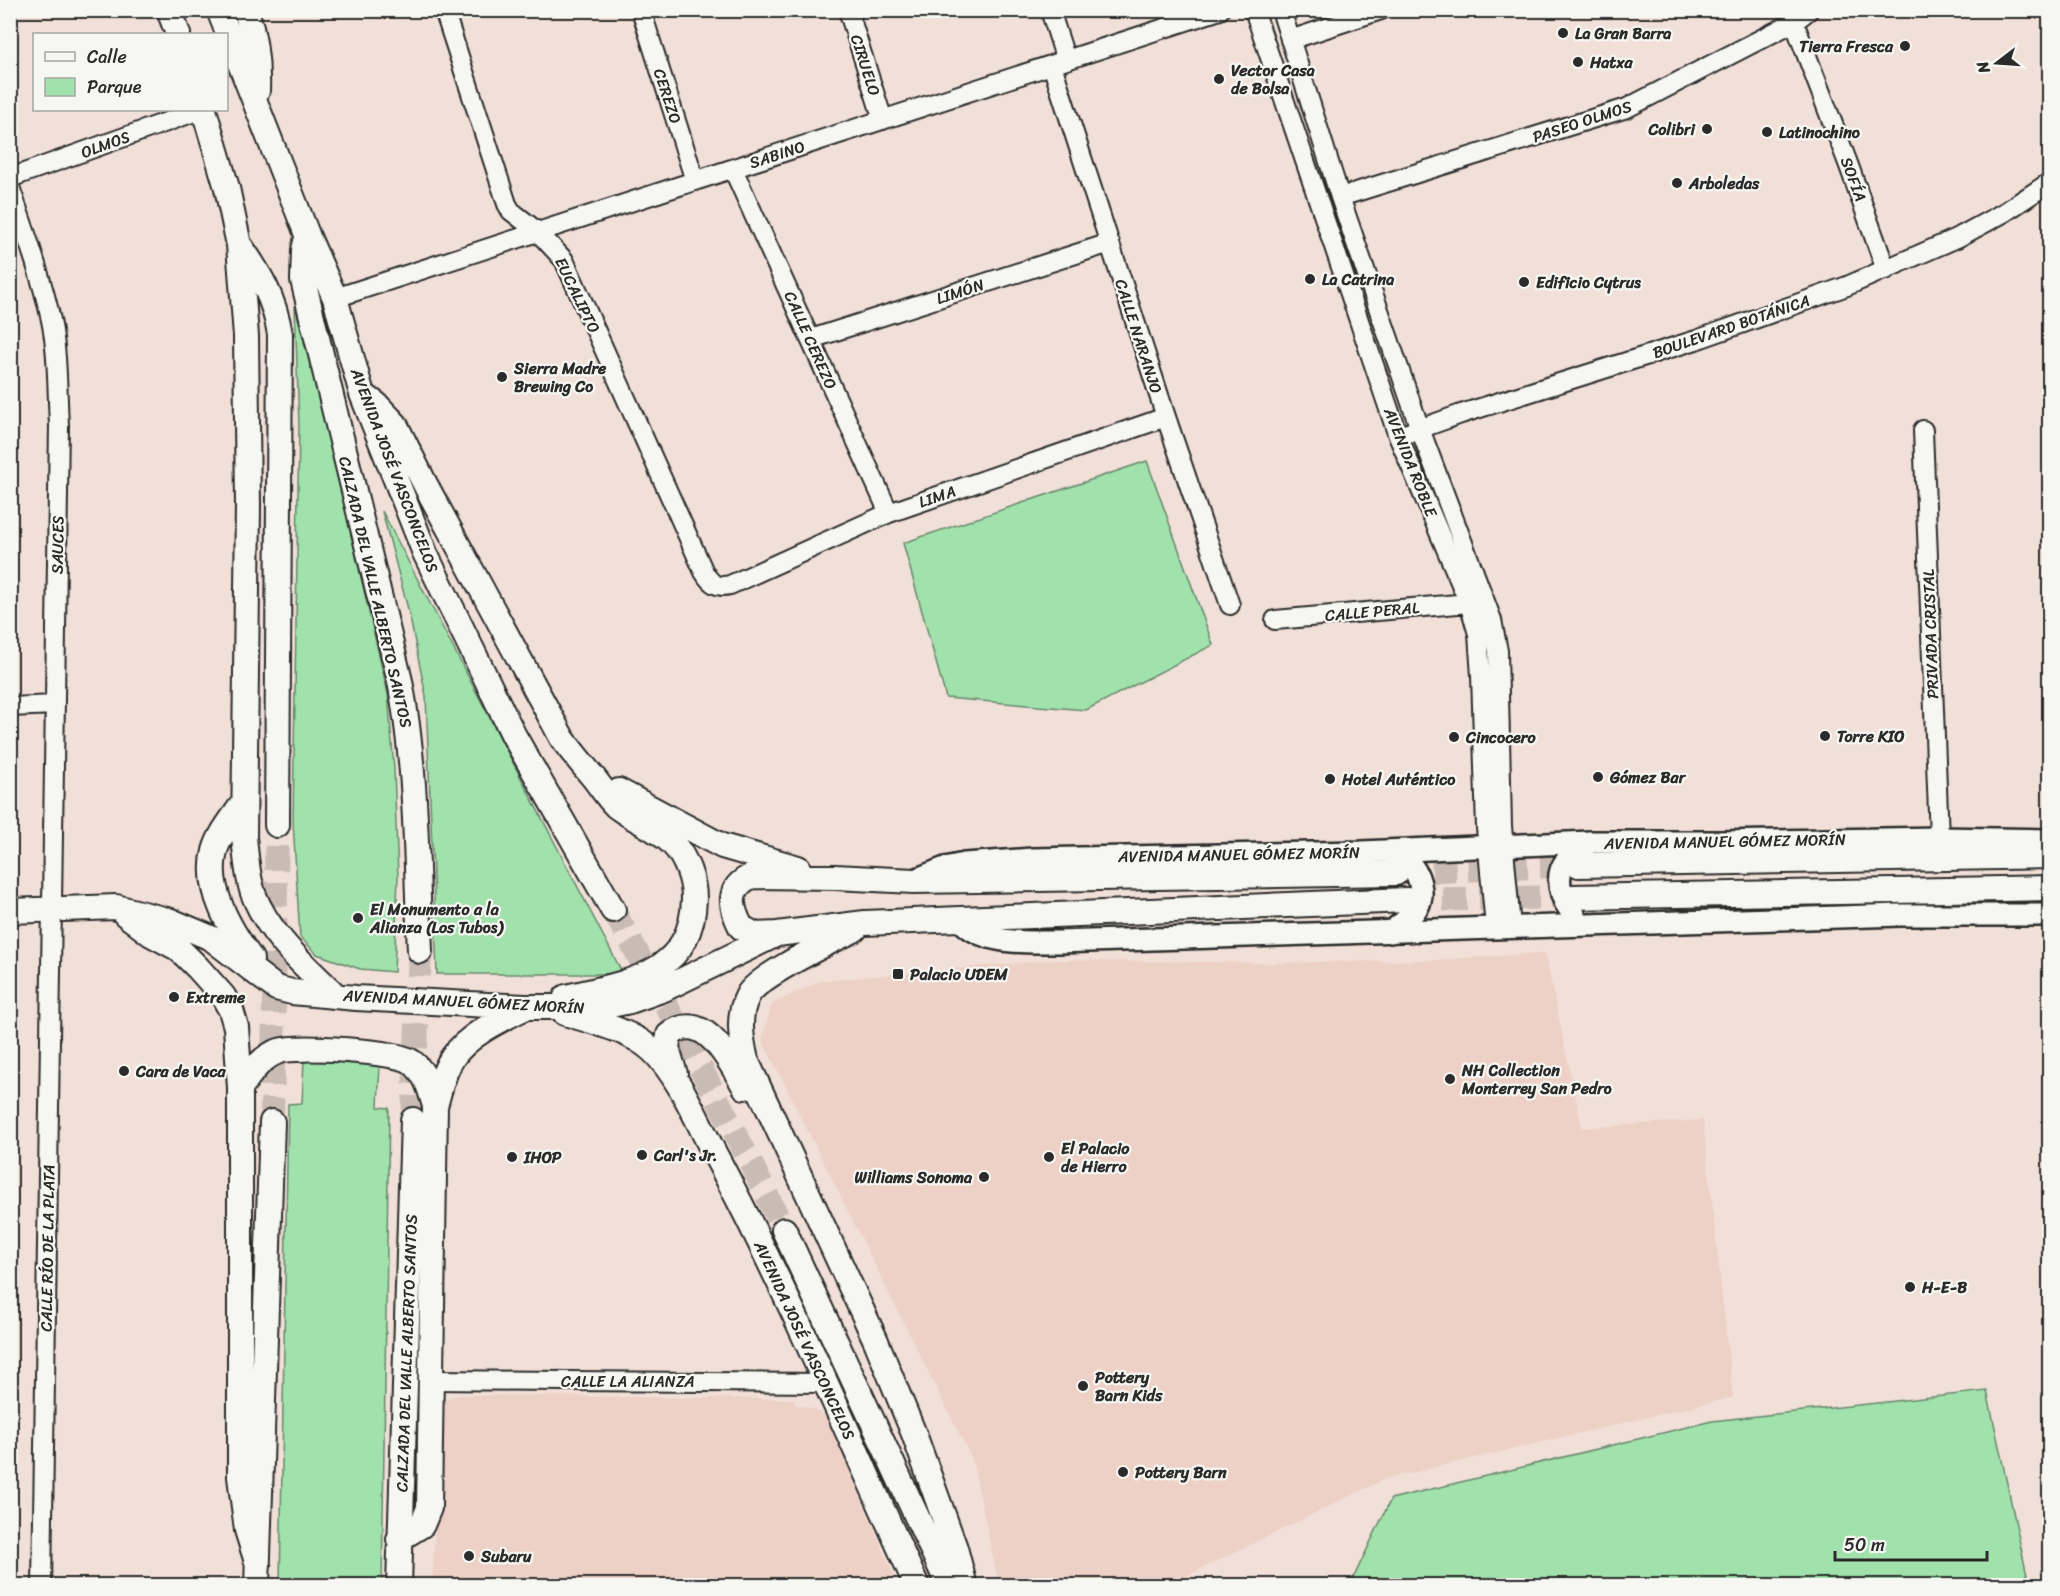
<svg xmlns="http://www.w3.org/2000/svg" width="2060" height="1596" font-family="Sriracha,sans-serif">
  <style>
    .built { fill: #edd0c6 }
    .green { fill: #a1e2ac; stroke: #66866c; stroke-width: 1.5 }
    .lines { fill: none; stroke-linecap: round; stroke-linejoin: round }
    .secondary-tunnel { stroke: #c9bcb5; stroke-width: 24; stroke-dasharray: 24 12; stroke-linecap: butt }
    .minor-casing { stroke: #2b2b2b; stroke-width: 22 }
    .tertiary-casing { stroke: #2b2b2b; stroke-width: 26 }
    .secondary-casing { stroke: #2b2b2b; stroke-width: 28 }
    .minor { stroke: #f6f6f2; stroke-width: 18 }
    .tertiary { stroke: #f6f6f2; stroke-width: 21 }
    .secondary { stroke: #f6f6f2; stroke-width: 24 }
    .poi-dot { fill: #2b2b2b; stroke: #f6f6f2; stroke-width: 2 }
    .labels { text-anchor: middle; stroke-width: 4.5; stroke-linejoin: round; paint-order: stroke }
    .poi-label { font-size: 16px; font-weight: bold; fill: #2b2b2b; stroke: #f6f6f2; text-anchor: start }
    .street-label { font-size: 16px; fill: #2b2b2b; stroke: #f6f6f2 }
  </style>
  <rect width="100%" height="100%" fill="#f1e0d8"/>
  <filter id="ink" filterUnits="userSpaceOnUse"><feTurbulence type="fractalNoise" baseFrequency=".0167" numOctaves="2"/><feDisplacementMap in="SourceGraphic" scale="12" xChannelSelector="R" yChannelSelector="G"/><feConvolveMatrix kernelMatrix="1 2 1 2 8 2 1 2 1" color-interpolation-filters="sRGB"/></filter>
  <g filter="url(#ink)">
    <!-- built -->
    <path class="built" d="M1545 953 1582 1128 1703 1120 1733 1397 1385 1479 1168 1585H999L972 1459 762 1039 772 1004 820 981 1053 960 1271 963 1437 960Z
      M461 1395 794 1399 796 1405 814 1409 827 1418 898 1585 432 1586 441 1411 443 1402 451 1397Z"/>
    <!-- green -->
    <path class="green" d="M295 306 326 426 388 694 394 769 398 878 394 972 360 969 317 954 300 937 293 822 299 426Z
      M1147 461 1213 645 1086 710 946 698 903 543Z
      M382 511 623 974H437L426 696 409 613Z
      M304 1061 380 1063 378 1107 389 1108 382 1585 280 1586 288 1104 302 1103Z
      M1987 1391 2029 1585H1350L1391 1499 1712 1421Z"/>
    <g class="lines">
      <!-- secondary-tunnel -->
      <path class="secondary-tunnel" d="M1396 873 1579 865
        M1407 900 1571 897
        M613 910C672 1015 731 1121 784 1230
        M413 1120 420 951
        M272 1122 277 825"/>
      <defs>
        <path id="minor" d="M444 10 507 204 511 211 538 232 564 260 704 572C711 584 717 588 730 585L889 513 1166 417
          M641 10 695 181
          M848 10 883 120
          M1050 10 1066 60
          M1254 10 1398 436 1469 603 1478 634 1481 676 1486 828 1495 927
          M1281 10 1340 197 1420 429 1492 620 1498 651 1502 826 1511 927
          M1794 22 1849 166 1886 270
          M1290 40 1381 10
          M1052 65 1166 417 1230 605
          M733 169 889 513
          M10 178 200 110
          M10 187C25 231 41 275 51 320 58 354 57 390 59 425L42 1586
          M1340 197 1627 108 1794 22 1809 10
          M335 298 1220 10
          M811 339 1110 243
          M1923 430 1939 838
          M1408 433 1461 414 1696 340 1847 286 1957 238 2005 212 2050 182
          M1275 620 1469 603
          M10 707 55 705
          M431 1380 825 1383"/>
        <path id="tertiary" d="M1387 851C1394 854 1402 857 1408 862 1419 872 1425 893 1418 906 1412 917 1401 924 1391 932
          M917 879 945 868 964 864 1032 859 1361 852 1590 842H1717L1939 838 2050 840
          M1574 914C1561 902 1553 875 1567 860 1573 854 1583 848 1590 842
          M961 920C981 945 1028 942 1058 942L1900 915H2050"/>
        <path id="secondary" d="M169 10 178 34
          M219 10 308 237 335 298 362 394 425 553 514 736 613 910
          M246 10C255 37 258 63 257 91
          M204 110 227 188 239 245 246 336 248 506 244 837C246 856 247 875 253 893 268 934 304 965 335 995
          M307 238 304 250 303 280 400 681C417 770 416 861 420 951
          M241 247C261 276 274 298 280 334L277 825
          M362 394 376 404 395 424 426 486 562 738C572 752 582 764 593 777 601 787 607 797 616 806 634 820 657 828 673 844 686 858 694 880 694 899 692 976 625 983 566 997
          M619 791 722 846 798 868
          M244 802C234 817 220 833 215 851 205 889 230 929 251 959
          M1579 865 2050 856
          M1571 897 2050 888
          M10 911 116 907 171 921 211 938 276 988 292 992 356 998 525 1007H585L606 1006 630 1001 664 989 777 934 865 923 1407 900
          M125 914 151 934 179 949 198 968 223 996 231 1010 236 1027 240 1088V1477L247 1530 258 1565
          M855 929C832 941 759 975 748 995 737 1015 741 1039 746 1060L876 1341 914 1434 955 1548 965 1586
          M777 934 755 935 741 927C730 906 727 887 752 876L835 877 914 881 1396 873
          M565 1013C593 1022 630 1030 652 1050 680 1076 700 1128 719 1162 792 1300 852 1444 917 1586
          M675 1074 667 1048 669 1035C704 1007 730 1062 745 1087
          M240 1088C251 1073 261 1057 279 1051 297 1045 398 1051 412 1062 426 1073 430 1089 435 1106
          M784 1230 949 1586
          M399 1539 422 1525 429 1508 435 1106C440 1090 443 1071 453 1057 469 1034 502 1019 526 1007
          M257 1586 272 1122
          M399 1586 413 1120"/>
      </defs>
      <!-- minor casing -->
      <use href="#minor" class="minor-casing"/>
      <!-- tertiary casing -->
      <use href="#tertiary" class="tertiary-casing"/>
      <!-- secondary casing -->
      <use href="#secondary" class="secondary-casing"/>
      <!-- minor -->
      <use href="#minor" class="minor"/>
      <!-- tertiary -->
      <use href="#tertiary" class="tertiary"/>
      <!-- secondary -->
      <use href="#secondary" class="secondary"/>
    </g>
  </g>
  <!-- markers -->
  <g class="poi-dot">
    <circle cx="1563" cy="33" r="6"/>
    <circle cx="1905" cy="46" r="6"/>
    <circle cx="1578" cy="62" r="6"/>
    <circle cx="1219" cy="79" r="6"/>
    <circle cx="1707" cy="129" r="6"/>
    <circle cx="1767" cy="132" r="6"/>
    <circle cx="1677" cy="183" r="6"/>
    <circle cx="1310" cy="279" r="6"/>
    <circle cx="1524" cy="282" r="6"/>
    <circle cx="502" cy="377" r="6"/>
    <circle cx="1825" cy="736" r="6"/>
    <circle cx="1454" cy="737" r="6"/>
    <circle cx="1598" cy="777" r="6"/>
    <circle cx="1330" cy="779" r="6"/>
    <circle cx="358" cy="918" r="6"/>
    <rect x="892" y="968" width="12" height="12" rx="3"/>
    <circle cx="174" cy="997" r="6"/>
    <circle cx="124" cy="1071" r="6"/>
    <circle cx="1450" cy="1079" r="6"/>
    <circle cx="642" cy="1155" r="6"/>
    <circle cx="512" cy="1157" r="6"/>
    <circle cx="1049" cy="1157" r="6"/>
    <circle cx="984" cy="1177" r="6"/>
    <circle cx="1910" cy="1287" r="6"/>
    <circle cx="1083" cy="1386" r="6"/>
    <circle cx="1123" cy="1472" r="6"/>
    <circle cx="469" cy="1556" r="6"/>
  </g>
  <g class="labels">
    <!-- poi labels -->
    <g class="poi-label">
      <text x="1575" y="39">La Gran Barra</text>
      <text x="1893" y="52" text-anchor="end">Tierra Fresca</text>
      <text x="1590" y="68">Hatxa</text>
      <text x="1231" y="76">Vector Casa<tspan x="1231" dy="18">de Bolsa</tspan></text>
      <text x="1695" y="135" text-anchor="end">Colibri</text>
      <text x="1779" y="138">Latinochino</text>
      <text x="1689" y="189">Arboledas</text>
      <text x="1322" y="285">La Catrina</text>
      <text x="1536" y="288">Edificio Cytrus</text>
      <text x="514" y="374">Sierra Madre<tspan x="514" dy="18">Brewing Co</tspan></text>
      <text x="1837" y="742">Torre KIO</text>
      <text x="1466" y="743">Cincocero</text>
      <text x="1610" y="783">Gómez Bar</text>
      <text x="1342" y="785">Hotel Auténtico</text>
      <text x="370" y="915">El Monumento a la<tspan x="370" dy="18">Alianza (Los Tubos)</tspan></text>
      <text x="910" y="980">Palacio UDEM</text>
      <text x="186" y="1003">Extreme</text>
      <text x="1462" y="1076">NH Collection<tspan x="1462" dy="18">Monterrey San Pedro</tspan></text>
      <text x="136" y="1077">Cara de Vaca</text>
      <text x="1061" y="1154">El Palacio<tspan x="1061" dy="18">de Hierro</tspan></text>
      <text x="654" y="1161">Carl's Jr.</text>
      <text x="524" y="1163">IHOP</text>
      <text x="972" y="1183" text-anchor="end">Williams Sonoma</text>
      <text x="1922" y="1293">H-E-B</text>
      <text x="1095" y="1383">Pottery<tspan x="1095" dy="18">Barn Kids</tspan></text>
      <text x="1135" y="1478">Pottery Barn</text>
      <text x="481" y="1562">Subaru</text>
    </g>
    <!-- street labels -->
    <g class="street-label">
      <text transform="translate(866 65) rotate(72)" y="6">CIRUELO</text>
      <text transform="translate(668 96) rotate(72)" y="6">CEREZO</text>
      <text transform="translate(1582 121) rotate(-18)" y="6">PASEO OLMOS</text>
      <text transform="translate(105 144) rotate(-20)" y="6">OLMOS</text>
      <text transform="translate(777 154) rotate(-18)" y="6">SABINO</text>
      <text transform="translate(1854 179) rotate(70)" y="6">SOFÍA</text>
      <text transform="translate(960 291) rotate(-18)" y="6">LIMÓN</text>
      <text transform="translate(578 295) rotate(64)" y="6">EUCALIPTO</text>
      <text transform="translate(1731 326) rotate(-19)" y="6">BOULEVARD BOTÁNICA</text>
      <text transform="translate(1139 336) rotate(72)" y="6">CALLE NARANJO</text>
      <text transform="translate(811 340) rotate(66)" y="6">CALLE CEREZO</text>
      <text transform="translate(1411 462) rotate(68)" y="6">AVENIDA ROBLE</text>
      <text transform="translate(395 470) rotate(69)" y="6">AVENIDA JOSÉ VASCONCELOS</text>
      <text transform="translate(937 496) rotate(-19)" y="6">LIMA</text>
      <text transform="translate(57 545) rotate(-89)" y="6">SAUCES</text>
      <text transform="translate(376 592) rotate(77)" y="6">CALZADA DEL VALLE ALBERTO SANTOS</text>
      <text transform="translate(1372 611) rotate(-5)" y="6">CALLE PERAL</text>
      <text transform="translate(1930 634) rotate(-92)" y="6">PRIVADA CRISTAL</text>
      <text transform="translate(1725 841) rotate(-1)" y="6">AVENIDA MANUEL GÓMEZ MORÍN</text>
      <text transform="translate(1239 854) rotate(-1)" y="6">AVENIDA MANUEL GÓMEZ MORÍN</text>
      <text transform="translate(464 1001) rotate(3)" y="6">AVENIDA MANUEL GÓMEZ MORÍN</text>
      <text transform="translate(47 1248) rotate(-89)" y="6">CALLE RÍO DE LA PLATA</text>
      <text transform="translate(805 1340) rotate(65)" y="6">AVENIDA JOSÉ VASCONCELOS</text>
      <text transform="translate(406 1353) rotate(-88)" y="6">CALZADA DEL VALLE ALBERTO SANTOS</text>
      <text x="628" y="1387">CALLE LA ALIANZA</text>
    </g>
  </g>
  <!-- margin -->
  <rect width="2060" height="1596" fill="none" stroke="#f6f6f2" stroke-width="36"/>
  <rect x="18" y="18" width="2024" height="1560" fill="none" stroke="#2b2b2b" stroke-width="2" filter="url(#ink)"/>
  <!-- legend -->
  <rect x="33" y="33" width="195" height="78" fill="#f6f6f2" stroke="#a5a5a2" stroke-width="1.5"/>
  <rect x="45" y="52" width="30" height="9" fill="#f6f6f2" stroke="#a5a5a2" stroke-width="1.5"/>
  <text x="87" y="63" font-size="18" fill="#2b2b2b">Calle</text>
  <rect x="45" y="78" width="30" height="18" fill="#a1e2ac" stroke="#a5a5a2" stroke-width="1.5"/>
  <text x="87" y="93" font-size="18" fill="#2b2b2b">Parque</text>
  <!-- north arrow -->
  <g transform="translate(1997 63) rotate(253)" stroke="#f6f6f2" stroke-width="4.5" paint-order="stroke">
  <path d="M0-4.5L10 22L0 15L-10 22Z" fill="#2b2b2b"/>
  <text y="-9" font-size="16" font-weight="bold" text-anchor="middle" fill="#2b2b2b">N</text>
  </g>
  <!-- scale -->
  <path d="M1835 1551v9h152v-9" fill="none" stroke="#2b2b2b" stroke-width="3"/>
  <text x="1844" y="1551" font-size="18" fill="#2b2b2b" stroke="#f6f6f2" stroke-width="4.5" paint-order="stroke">50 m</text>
</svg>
